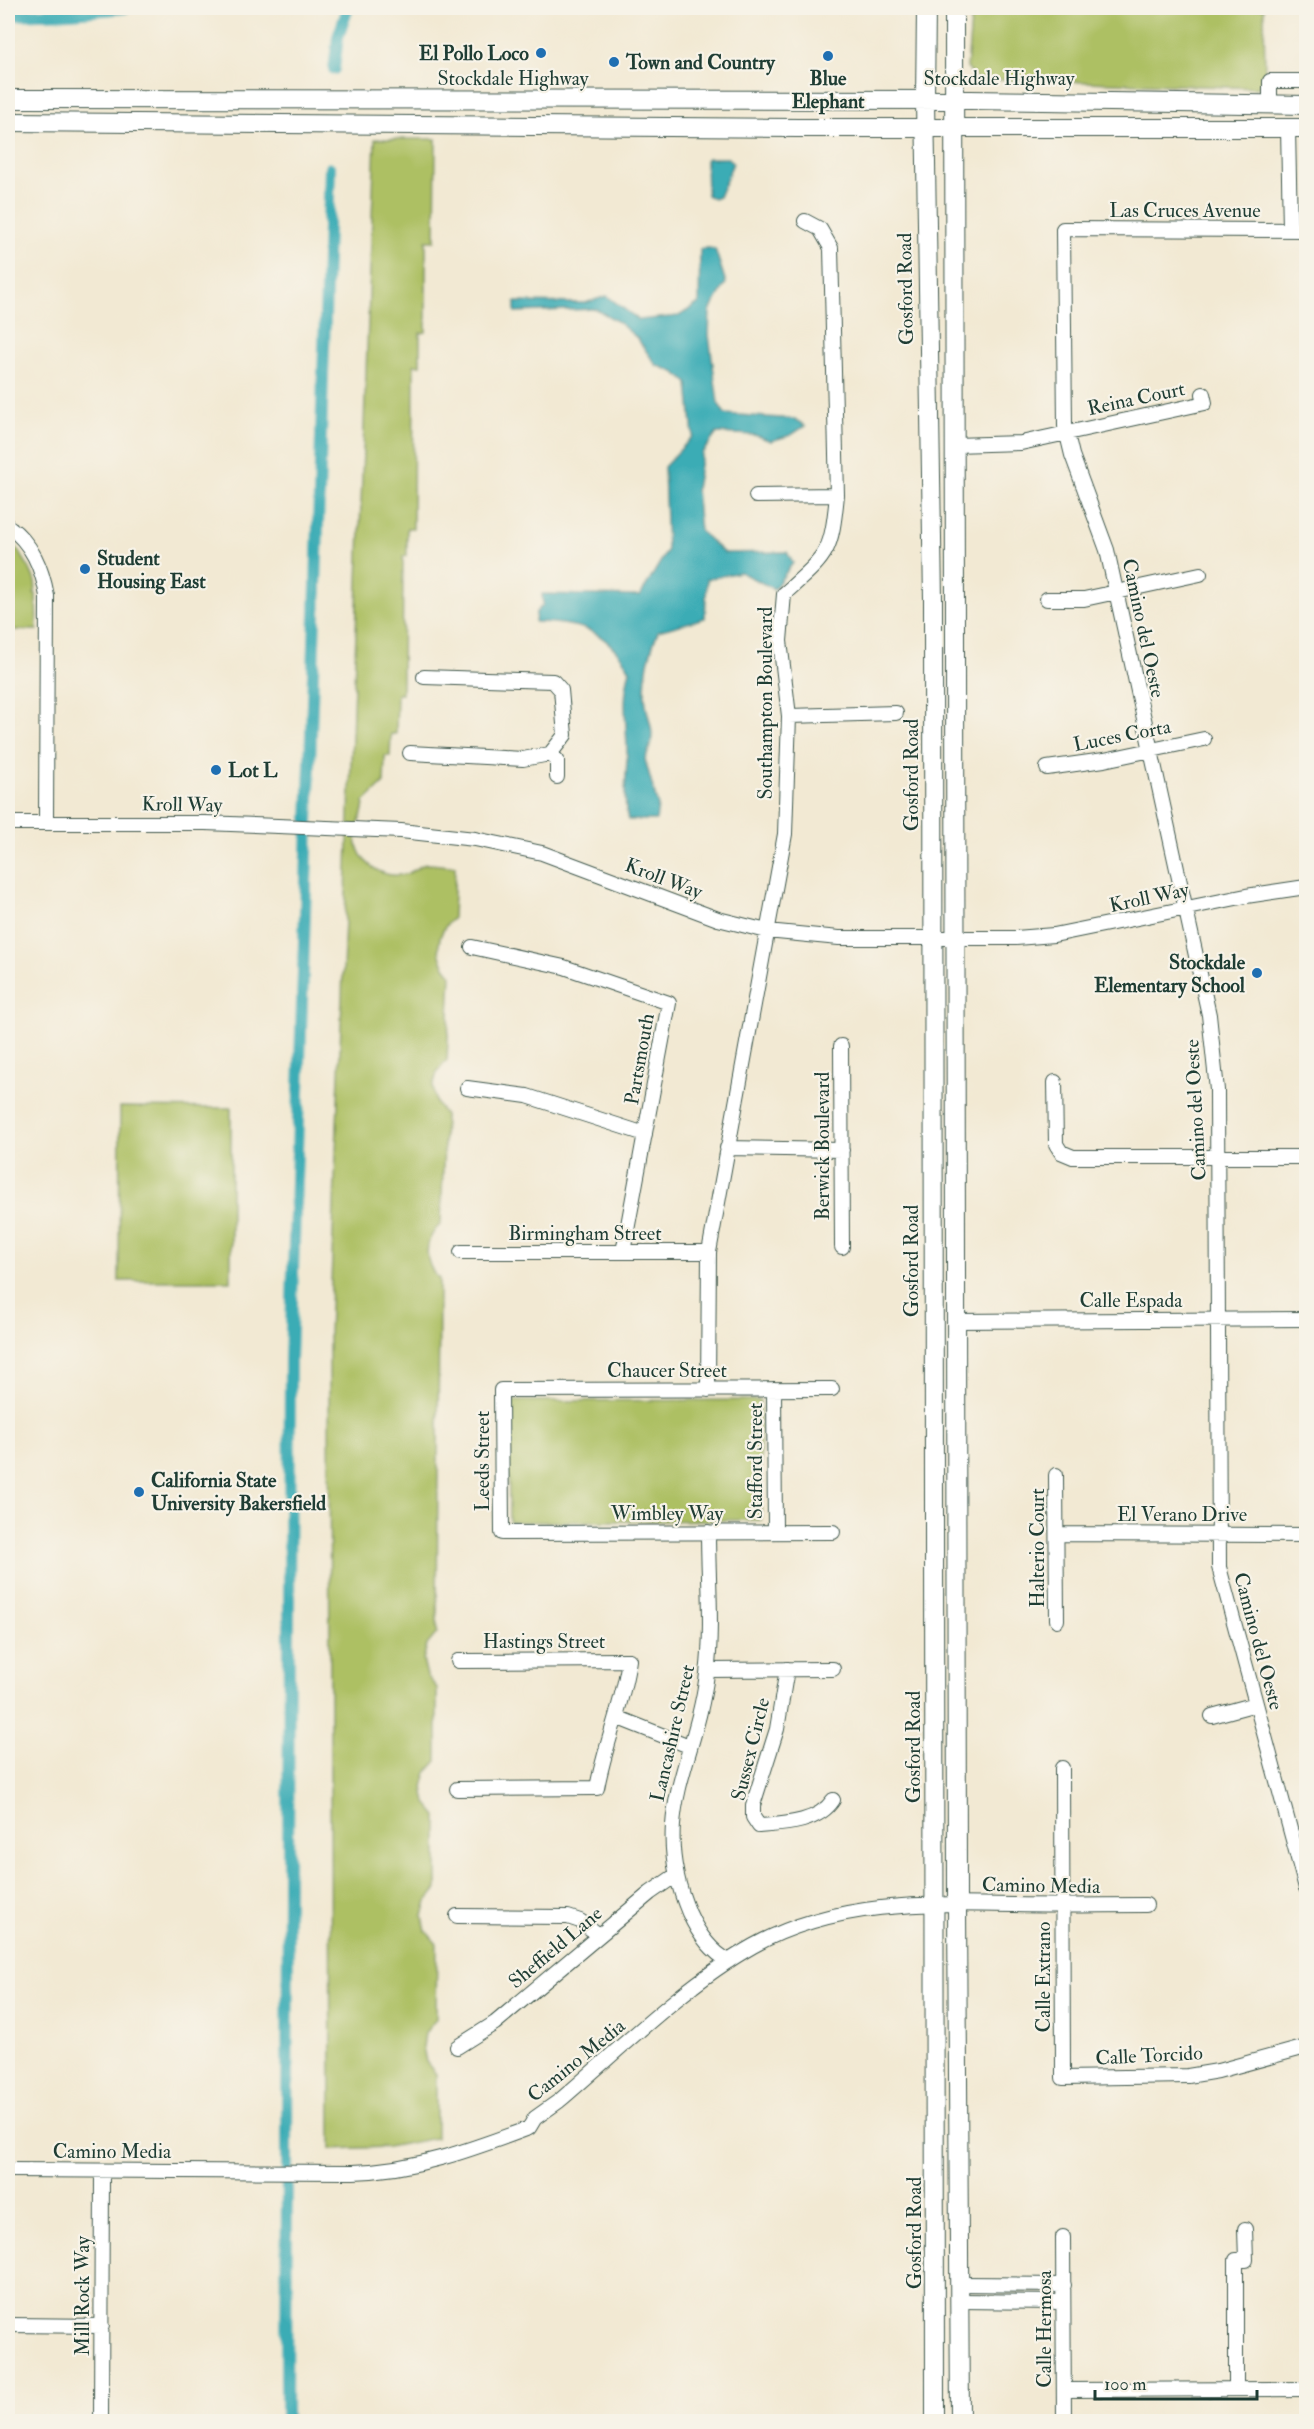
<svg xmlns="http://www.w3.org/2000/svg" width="1314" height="2429" font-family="'IM FELL Double Pica',serif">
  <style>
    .green { fill: #adc064; stroke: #667e4c; stroke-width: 1.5 }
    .water { fill: #3bacb5; stroke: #2d7474; stroke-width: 1.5 }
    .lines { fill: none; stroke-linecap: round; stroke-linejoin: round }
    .canal { stroke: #3bacb5; stroke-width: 12 }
    .minor-casing { stroke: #3f574c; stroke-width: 16 }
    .major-casing { stroke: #3f574c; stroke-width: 20 }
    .minor { stroke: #fff; stroke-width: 14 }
    .major { stroke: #fff; stroke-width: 18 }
    .poi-dot { fill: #1f6fb2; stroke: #f7f3e8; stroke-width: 2 }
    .labels { text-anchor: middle; stroke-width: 4.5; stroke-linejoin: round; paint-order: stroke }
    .poi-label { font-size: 20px; font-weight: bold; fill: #1f3d34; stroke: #f7f3e8; text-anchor: start }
    .street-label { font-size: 20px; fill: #1f3d34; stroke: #f7f3e8 }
  </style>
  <rect width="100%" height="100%" fill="#f7f3e8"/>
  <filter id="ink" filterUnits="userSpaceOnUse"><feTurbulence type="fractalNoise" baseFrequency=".0167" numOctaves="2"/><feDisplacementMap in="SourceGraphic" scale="12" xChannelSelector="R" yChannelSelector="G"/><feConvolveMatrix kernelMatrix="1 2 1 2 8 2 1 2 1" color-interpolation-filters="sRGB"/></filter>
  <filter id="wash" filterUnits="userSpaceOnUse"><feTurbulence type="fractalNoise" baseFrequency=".008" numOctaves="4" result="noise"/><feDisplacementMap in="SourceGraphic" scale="24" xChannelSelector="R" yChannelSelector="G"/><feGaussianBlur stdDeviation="1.35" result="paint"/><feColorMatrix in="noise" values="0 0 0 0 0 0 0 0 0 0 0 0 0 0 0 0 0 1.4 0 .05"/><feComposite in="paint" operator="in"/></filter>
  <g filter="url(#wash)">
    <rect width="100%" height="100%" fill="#f2e9d3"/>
    <!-- green -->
    <path class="green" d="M972 8H1264L1265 76 1258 88 1029 80 1028 78 1024 80H978L967 68Z
      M375 139H436L435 241H426V332L420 333V365H414L413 528H407V556L403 557 402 694H397L396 734H391L390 756H385L384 783 364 802C364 815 356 824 356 837 357 862 382 880 406 874 413 872 420 865 426 864 435 864 445 866 455 866L453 918C435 934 434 956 451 974L447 1060 437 1072 433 1087 436 1103 445 1115 441 1224C423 1239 423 1263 439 1279L437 1633 427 1645 423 1660 427 1676 437 1688V1761L427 1772 423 1787 426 1803 437 1816V1889L427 1901 423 1916 426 1931 437 1944 436 2019 425 2033 423 2047 426 2062 436 2074V2138L388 2147 331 2149 329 1335Z
      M8 539C18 549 42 581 34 594H36L37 630H8Z
      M120 1107 231 1108V1281H119Z
      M760 1400 761 1520 509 1522 508 1401Z"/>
    <!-- water -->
    <path class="water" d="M708 158H728L733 163 719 197 714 199 707 195 706 160Z
      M708 248 715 249 726 283 710 311 709 335 718 403 725 414 795 419 805 426 791 435 771 441 754 435 717 433 702 453 696 489 700 531 724 553 787 552 793 563 774 589 740 572 707 579 705 618 658 631C650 651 645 670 645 691 644 720 661 728 645 759L658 806 656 820H628C622 798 627 777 627 754 627 721 621 703 630 670 606 629 580 623 535 622L536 612 543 605 542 594 640 596 667 551 664 467 693 436 688 383 674 372 656 365 637 338 617 321 596 309 515 312V302L585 303 607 296 639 320 679 316 699 303 700 249Z"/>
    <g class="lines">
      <!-- canal -->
      <path class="canal" d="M8 15 70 13 125 8
        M334 69 338 37 348 8
        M286 2422 290 1360 330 168"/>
    </g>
  </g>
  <g filter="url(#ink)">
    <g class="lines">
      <defs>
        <path id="minor" d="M1270 105V81H1306
          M1288 128 1290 230
          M1306 230 1063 229 1065 426 1072 455 1107 550 1209 1015 1217 1090 1219 1567 1306 1888
          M954 445 1021 443 1205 403 1203 394
          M756 496 837 495
          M8 526C32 543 42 568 47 596L46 823
          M1047 599H1084L1200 574
          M789 716 896 713
          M410 753 523 759 550 754 565 735 561 690 553 681 424 677
          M550 754 557 760V777
          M1047 768 1104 760 1204 739
          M8 823H205L401 831 475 839 542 853 718 919 767 931 839 938H1016L1054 935 1246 896 1306 887
          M472 947 564 967 669 1003 623 1252
          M841 1046 842 1247
          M1055 1082 1056 1144 1061 1152 1073 1157H1306
          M467 1088 527 1096 645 1134
          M727 1148 842 1150
          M461 1252H709
          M956 1321 1306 1319
          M774 1389 775 1532
          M832 1389 501 1390 502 1533 833 1532
          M708 1390 709 1252 785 834 789 716 780 641 784 594C828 554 831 555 837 495L831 248 820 229 805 221
          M1056 1475 1057 1620
          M708 1532C708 1578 713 1628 707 1674 695 1766 648 1816 689 1913 698 1933 710 1951 729 1961
          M1057 1534 1306 1535
          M787 1669 777 1729 753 1805V1817L759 1826C784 1824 818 1823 833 1800
          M708 1670 833 1669
          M1212 1716 1256 1704
          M616 1717 689 1746
          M1062 1768 1063 2078 1188 2076 1218 2071 1306 2047
          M457 1789 597 1788C605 1744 623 1704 629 1660L458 1661
          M457 1916 568 1917 580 1921 599 1935
          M457 2047 495 2023 650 1893 676 1875
          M8 2170 353 2172C416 2170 470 2150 529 2128L535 2118 559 2101C619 2050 684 1985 753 1946 834 1901 925 1903 1014 1905 1058 1906 1102 1905 1146 1905
          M1063 2237 1064 2422
          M960 2284 1064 2285
          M960 2301 1063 2302
          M8 2325 102 2326
          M1236 2389V2260H1246L1245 2229
          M1064 2390 1306 2389
          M101 2422 102 2171"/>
        <path id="major" d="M926 8 925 100 933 601 935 2422
          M954 8 957 1904 960 2422
          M8 99 970 100 1306 105
          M8 122 801 128H1306"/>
      </defs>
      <!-- minor casing -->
      <use href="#minor" class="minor-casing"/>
      <!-- major casing -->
      <use href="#major" class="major-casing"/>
      <!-- minor -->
      <use href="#minor" class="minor"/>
      <!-- major -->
      <use href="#major" class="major"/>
    </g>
  </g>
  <!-- markers -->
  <g class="poi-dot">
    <circle cx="541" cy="53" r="6"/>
    <circle cx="828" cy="56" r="6"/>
    <circle cx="614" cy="62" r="6"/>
    <circle cx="85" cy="569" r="6"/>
    <circle cx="216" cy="770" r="6"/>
    <circle cx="1257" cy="973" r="6"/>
    <circle cx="139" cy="1492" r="6"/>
  </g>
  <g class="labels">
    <!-- poi labels -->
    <g class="poi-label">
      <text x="529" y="60" text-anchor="end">El Pollo Loco</text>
      <text x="626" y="69">Town and Country</text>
      <text x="828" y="85" text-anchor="middle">Blue<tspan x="828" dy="23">Elephant</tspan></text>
      <text x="97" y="565">Student<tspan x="97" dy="23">Housing East</tspan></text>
      <text x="228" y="777">Lot L</text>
      <text x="1245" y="969" text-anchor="end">Stockdale<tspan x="1245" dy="23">Elementary School</tspan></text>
      <text x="151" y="1487">California State<tspan x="151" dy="23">University Bakersfield</tspan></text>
    </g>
    <!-- street labels -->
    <g class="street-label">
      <text x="513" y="85">Stockdale Highway</text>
      <text x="999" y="85">Stockdale Highway</text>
      <text x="1185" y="217">Las Cruces Avenue</text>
      <text transform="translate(905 289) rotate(-91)" y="7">Gosford Road</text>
      <text transform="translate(1136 398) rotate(-12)" y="7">Reina Court</text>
      <text transform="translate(1144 628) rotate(78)" y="7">Camino del Oeste</text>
      <text transform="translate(765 703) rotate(-90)" y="7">Southampton Boulevard</text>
      <text transform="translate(1122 735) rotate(-11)" y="7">Luces Corta</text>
      <text transform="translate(911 775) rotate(-90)" y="7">Gosford Road</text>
      <text transform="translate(182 804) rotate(1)" y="7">Kroll Way</text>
      <text transform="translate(664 878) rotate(21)" y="7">Kroll Way</text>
      <text transform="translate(1149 897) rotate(-12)" y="7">Kroll Way</text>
      <text transform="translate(639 1059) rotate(-80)" y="7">Partsmouth</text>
      <text transform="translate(1195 1110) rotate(-93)" y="7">Camino del Oeste</text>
      <text transform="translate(822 1146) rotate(-90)" y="7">Berwick Boulevard</text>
      <text x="585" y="1240">Birmingham Street</text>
      <text transform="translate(911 1261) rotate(-90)" y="7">Gosford Road</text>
      <text x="1131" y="1307">Calle Espada</text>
      <text x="667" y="1377">Chaucer Street</text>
      <text transform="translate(482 1461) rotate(-90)" y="7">Leeds Street</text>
      <text transform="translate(755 1461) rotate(-90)" y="7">Stafford Street</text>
      <text x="667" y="1520">Wimbley Way</text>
      <text x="1182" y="1521">El Verano Drive</text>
      <text transform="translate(1037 1548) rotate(-90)" y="7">Halterio Court</text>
      <text x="544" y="1648">Hastings Street</text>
      <text transform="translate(1259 1641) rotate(75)" y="7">Camino del Oeste</text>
      <text transform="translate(672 1733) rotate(-77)" y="7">Lancashire Street</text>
      <text transform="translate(913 1747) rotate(-90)" y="7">Gosford Road</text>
      <text transform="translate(750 1749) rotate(-76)" y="7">Sussex Circle</text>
      <text transform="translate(1041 1885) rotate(1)" y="7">Camino Media</text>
      <text transform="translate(555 1947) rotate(-40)" y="7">Sheffield Lane</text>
      <text transform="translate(1043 1977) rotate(-90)" y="7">Calle Extrano</text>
      <text transform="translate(1149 2055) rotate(-3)" y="7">Calle Torcido</text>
      <text transform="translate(576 2060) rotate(-39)" y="7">Camino Media</text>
      <text x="112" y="2158">Camino Media</text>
      <text transform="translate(914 2233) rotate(-90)" y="7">Gosford Road</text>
      <text transform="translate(82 2296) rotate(-90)" y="7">Mill Rock Way</text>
      <text transform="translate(1044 2329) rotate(-90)" y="7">Calle Hermosa</text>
    </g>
  </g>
  <!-- margin -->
  <rect width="1314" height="2429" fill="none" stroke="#f7f3e8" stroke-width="30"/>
  <!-- scale -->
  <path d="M1095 2390v9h162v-9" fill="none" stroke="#1f3d34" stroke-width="3"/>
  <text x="1104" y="2390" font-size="18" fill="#1f3d34" stroke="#f7f3e8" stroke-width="4.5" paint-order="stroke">100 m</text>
</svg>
